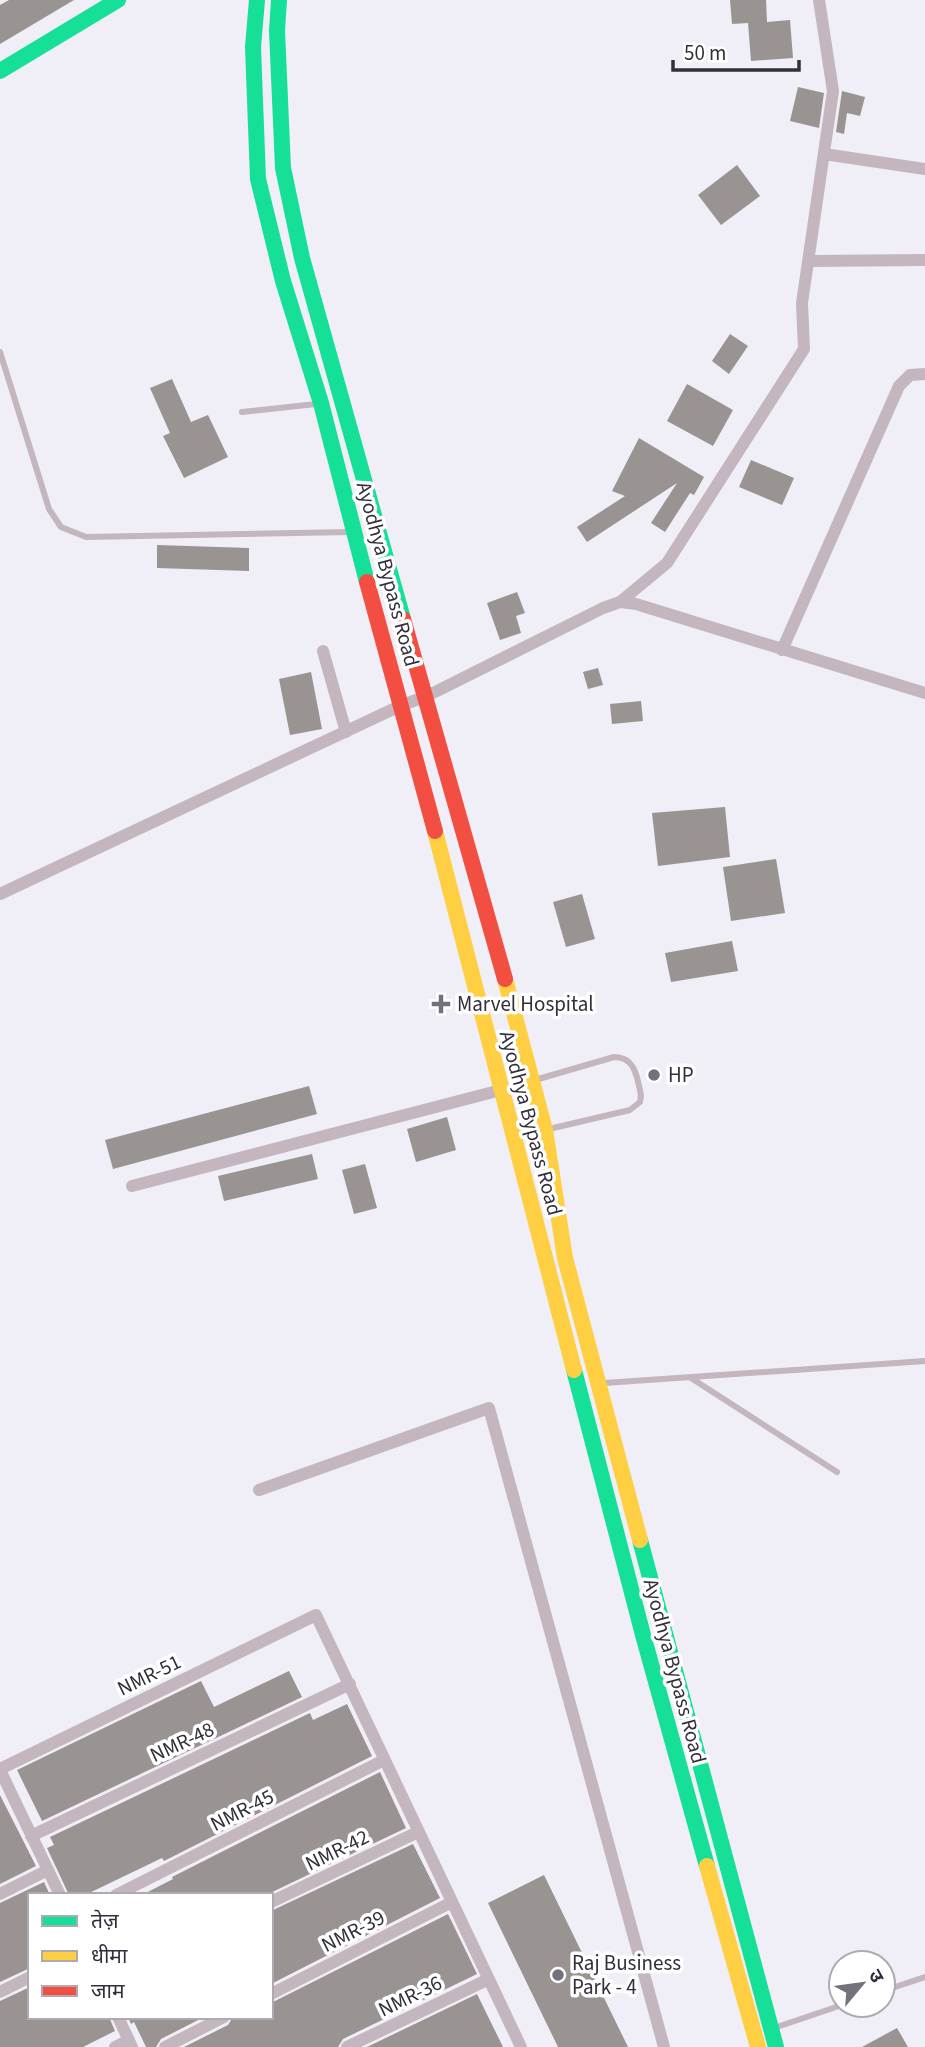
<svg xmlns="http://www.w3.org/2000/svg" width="925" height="2047" font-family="'Source Sans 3','Noto Sans Devanagari',sans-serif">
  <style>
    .building { fill: #999392 }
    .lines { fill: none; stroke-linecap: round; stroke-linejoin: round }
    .lane { stroke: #c4b6be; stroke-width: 6 }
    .street { stroke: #c4b6be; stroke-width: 12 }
    .fast { stroke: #16e098; stroke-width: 16 }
    .slow { stroke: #ffcf43; stroke-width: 16 }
    .jam { stroke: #f24e42; stroke-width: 16 }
    .poi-dot { fill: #74717c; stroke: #fff; stroke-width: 2.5 }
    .labels { text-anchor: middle; stroke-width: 7; stroke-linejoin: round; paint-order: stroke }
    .street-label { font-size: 21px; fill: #322e3b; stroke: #fff }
    .poi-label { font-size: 21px; fill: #322e3b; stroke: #fff; text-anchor: start }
  </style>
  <rect width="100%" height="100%" fill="#f0eef6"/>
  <!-- building -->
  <path class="building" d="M9 0H74L0 44V5Z
    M730 0H766L767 22 790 20 793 58 751 61 748 23 732 24Z
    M798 87 824 93 819 128 790 121Z
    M842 91 865 97 860 116 847 113 844 134 836 132Z
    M737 165 760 196 721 225 698 195Z
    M730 334 748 346 729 374 712 361Z
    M172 379 191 422 208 415 228 457 184 478 163 436 170 433 150 388Z
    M687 384 733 410 713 446 667 421Z
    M639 438 704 477 694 495 690 493 665 532 651 523 677 483 587 542 577 527 625 496 612 491Z
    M751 460 794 478 782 505 739 487Z
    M157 545 249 548V571L157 568Z
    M517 592 525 613 516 616 521 633 500 640 487 603Z
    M598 668 603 685 588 689 583 672Z
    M311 672 322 729 290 735 279 679Z
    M641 701 643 721 612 724 610 704Z
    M725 807 730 857 658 866 652 813Z
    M776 859 785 913 731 921 723 867Z
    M582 894 595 939 566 947 553 902Z
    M732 941 738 971 671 982 665 953Z
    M309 1086 317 1114 113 1169 105 1140Z
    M447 1117 456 1150 416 1162 407 1129Z
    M312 1154 318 1179 224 1201 218 1176Z
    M365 1164 377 1208 354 1214 342 1170Z
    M289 1671 302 1697 42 1821 17 1770 201 1681 214 1707Z
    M347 1704 372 1756 164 1861 162 1858 85 1895H69L47 1848 54 1845 50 1837 310 1713 313 1720Z
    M380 1772 406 1828 266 1895H142L173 1879 172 1877Z
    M0 1795 36 1866 0 1884Z
    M413 1844 440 1898 271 1984V1911Z
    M544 1875 628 2047H558L488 1903Z
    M44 1882 50 1895H30V1968L0 1982V1903Z
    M448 1914 477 1974 343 2039 338 2047H184L228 2025 233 2017H271V2003Z
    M30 1987V2017H109L115 2031 83 2047H0V2001Z
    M477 1994 503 2047H367Z
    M128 2017H204L161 2039 156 2047H146L134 2022 131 2024Z
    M897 2028 908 2047H862Z"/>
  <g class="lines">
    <!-- lane -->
    <path class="lane" d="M0 352 49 509 61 527 86 537 350 532
      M242 412 316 404
      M535 1080 614 1057C636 1057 637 1078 641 1095L640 1102 630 1110 549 1129
      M691 1378 837 1472
      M604 1383 925 1361
      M883 1991 925 1977
      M774 2028 842 2005"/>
    <!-- street -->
    <path class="street" d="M824 154 925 169
      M808 261 925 260
      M620 602 636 604 925 693
      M782 650 899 386 910 375 925 374
      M323 651 346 732
      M0 894 402 705 425 697 603 608 620 602 667 563 804 349 802 303 833 91 819 0
      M132 1186 501 1090
      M259 1490 489 1408 664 2047
      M0 1769 316 1615 521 2047
      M0 1770 60 1895
      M31 1836 350 1684
      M0 1894 48 1870
      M116 1895 384 1760
      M271 1902 418 1832
      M0 1992 30 1977
      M271 1994 452 1902
      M118 2017 132 2047
      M115 2047 129 2040
      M165 2047 224 2017
      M347 2047 489 1979"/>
    <!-- fast -->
    <path class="fast" d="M257 0 253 47 258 179 283 281 321 403 367 582
      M279 0 277 31 283 168 302 258 403 619
      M0 71 118 0
      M574 1370 643 1635 707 1866
      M640 1540 776 2047"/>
    <!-- slow -->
    <path class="slow" d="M435 831 574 1370
      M505 979 545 1130 565 1258 640 1540
      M707 1866 758 2047"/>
    <!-- jam -->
    <path class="jam" d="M367 582 435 831
      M403 619 505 979"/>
  </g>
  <!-- markers -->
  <g class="poi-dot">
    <path d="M437.5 993.5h7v7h7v7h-7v7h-7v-7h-7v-7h7z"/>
    <circle cx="654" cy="1075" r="7"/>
    <circle cx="558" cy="1975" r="7"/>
  </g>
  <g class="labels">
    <!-- street labels -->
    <g class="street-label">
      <text transform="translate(388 574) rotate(75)" y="7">Ayodhya Bypass Road</text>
      <text transform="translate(531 1123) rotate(75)" y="7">Ayodhya Bypass Road</text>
      <text transform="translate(675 1671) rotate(75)" y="7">Ayodhya Bypass Road</text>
      <text transform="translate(149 1675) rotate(-26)" y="7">NMR-51</text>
      <text transform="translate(182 1742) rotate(-25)" y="7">NMR-48</text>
      <text transform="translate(242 1810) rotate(-27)" y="7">NMR-45</text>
      <text transform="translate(337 1850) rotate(-26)" y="7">NMR-42</text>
      <text transform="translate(353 1931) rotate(-27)" y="7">NMR-39</text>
      <text transform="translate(410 1996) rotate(-26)" y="7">NMR-36</text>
    </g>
    <!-- poi labels -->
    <g class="poi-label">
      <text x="457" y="1011">Marvel Hospital</text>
      <text x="668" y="1082">HP</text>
      <text x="572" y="1970">Raj Business<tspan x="572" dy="24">Park - 4</tspan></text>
    </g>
  </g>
  <!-- legend -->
  <rect x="28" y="1893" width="245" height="126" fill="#ffffff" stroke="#adabb1" stroke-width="2"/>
  <rect x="42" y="1916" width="35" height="10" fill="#16e098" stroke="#adabb1" stroke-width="2"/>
  <text x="91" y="1928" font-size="21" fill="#322e3b">तेज़</text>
  <rect x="42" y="1951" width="35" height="10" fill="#ffcf43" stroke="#adabb1" stroke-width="2"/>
  <text x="91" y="1963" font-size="21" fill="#322e3b">धीमा</text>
  <rect x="42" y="1986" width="35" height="10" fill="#f24e42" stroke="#adabb1" stroke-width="2"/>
  <text x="91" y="1998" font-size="21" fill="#322e3b">जाम</text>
  <!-- north arrow -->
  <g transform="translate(862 1984) rotate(61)"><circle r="33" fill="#ffffff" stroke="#adabb1" stroke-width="2"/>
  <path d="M0-5L12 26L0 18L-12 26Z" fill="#74717c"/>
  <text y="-10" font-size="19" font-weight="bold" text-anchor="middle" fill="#322e3b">उ</text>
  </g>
  <!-- scale -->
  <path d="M673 60v10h126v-10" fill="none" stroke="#322e3b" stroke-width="3.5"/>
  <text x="684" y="60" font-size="21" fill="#322e3b" stroke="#ffffff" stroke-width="5" paint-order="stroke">50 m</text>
</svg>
